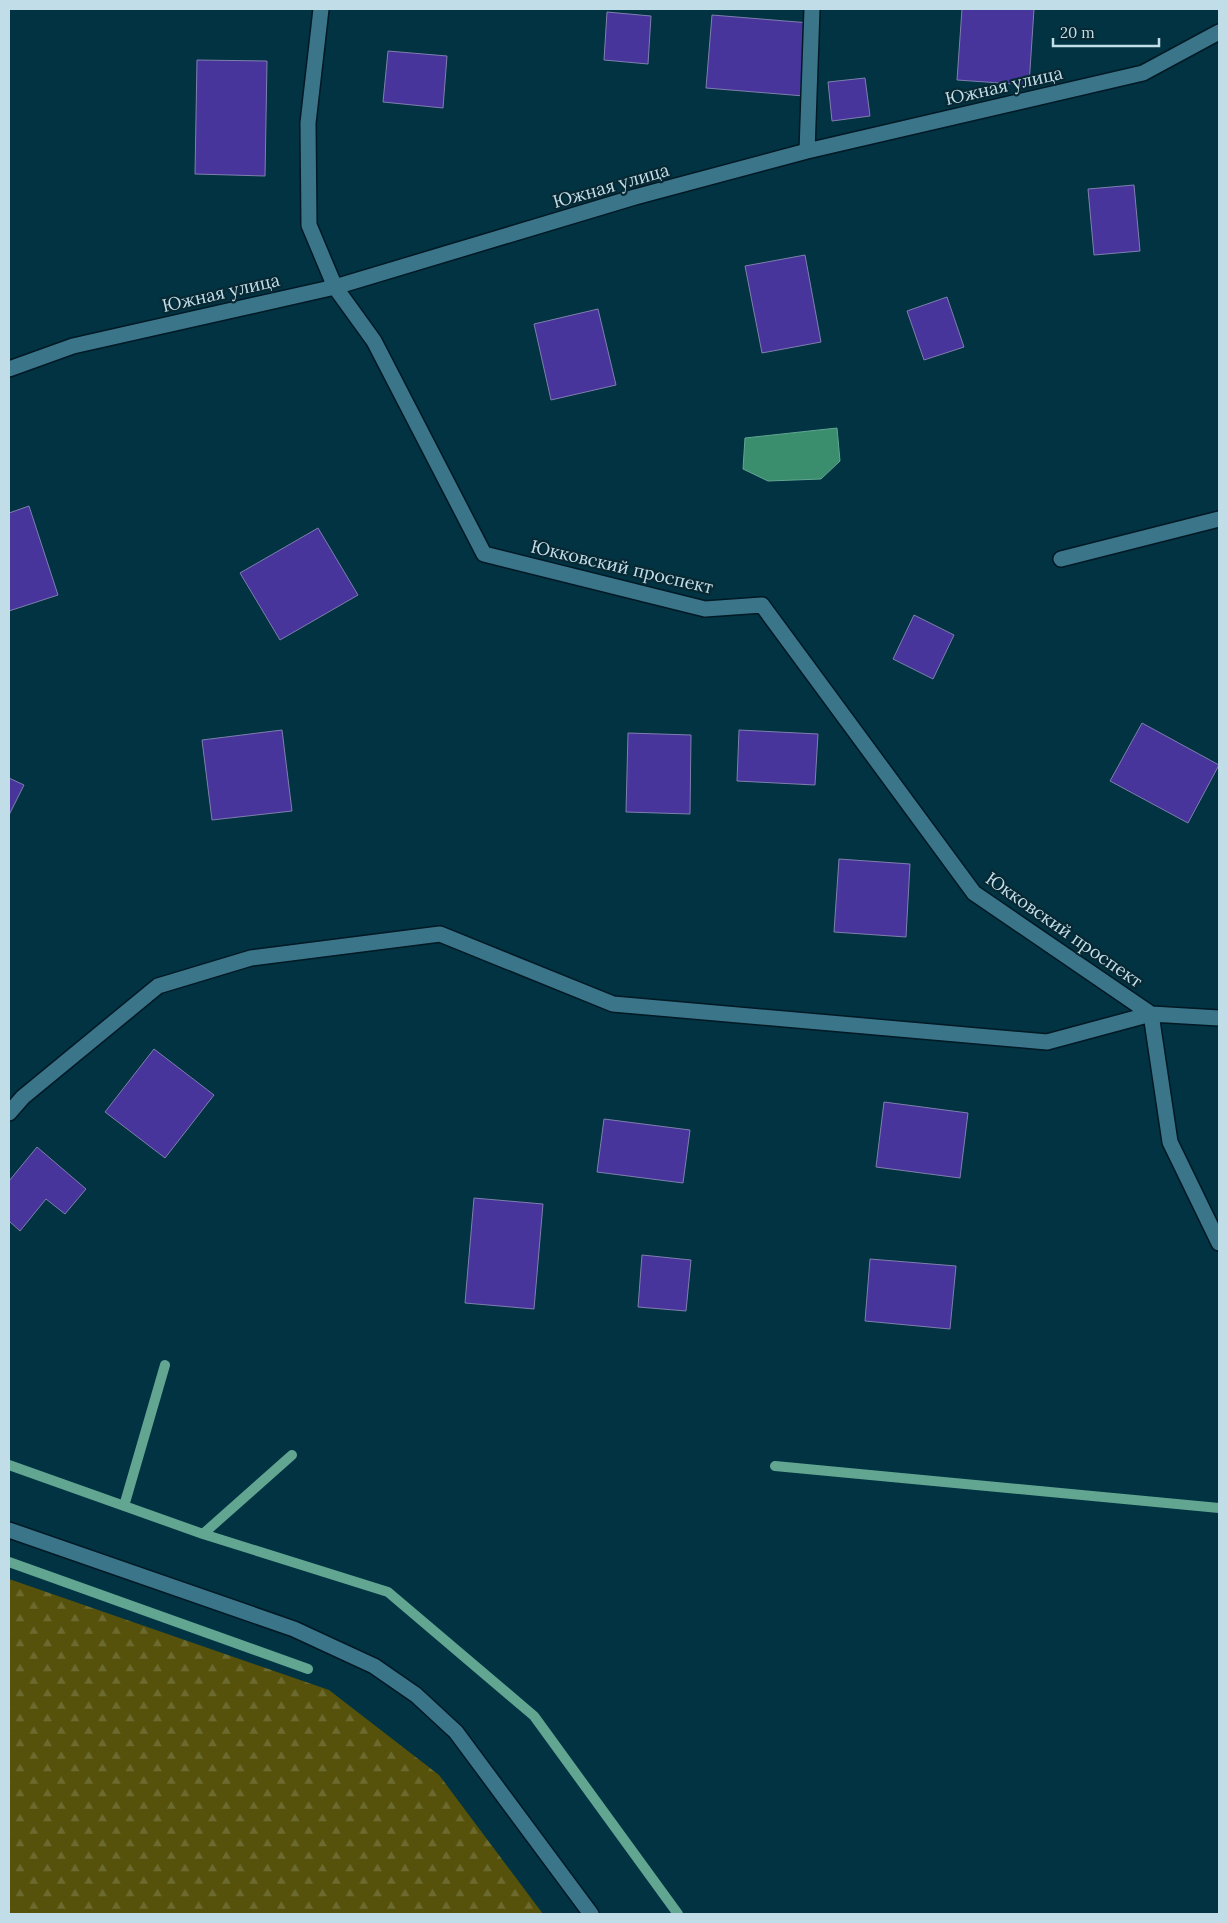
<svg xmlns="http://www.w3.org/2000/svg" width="1228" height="1923" font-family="Lora,serif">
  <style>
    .forest { fill: url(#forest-firs) }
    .water { fill: #3a8e6d; stroke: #62a692 }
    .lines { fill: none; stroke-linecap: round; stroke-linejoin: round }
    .stream { stroke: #62a692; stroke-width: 10 }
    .building { fill: #47359c; stroke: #7f7fad }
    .minor-casing { stroke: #001924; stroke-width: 18 }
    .minor { stroke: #3b758a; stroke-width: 15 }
    .labels { text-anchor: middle; stroke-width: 4.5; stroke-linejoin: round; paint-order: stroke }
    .street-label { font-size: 18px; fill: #c0dde8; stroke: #082833 }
  </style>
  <defs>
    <pattern id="forest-firs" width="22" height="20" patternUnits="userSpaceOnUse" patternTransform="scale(1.25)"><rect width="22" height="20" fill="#57520b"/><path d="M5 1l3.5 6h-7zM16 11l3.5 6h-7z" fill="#6d6a2f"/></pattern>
  </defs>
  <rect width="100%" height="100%" fill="#013342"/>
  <!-- forest -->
  <path class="forest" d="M9 1579 329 1690 439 1775 543 1914H9Z"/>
  <!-- water -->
  <path class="water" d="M837 428 840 461 821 479 768 481 743 469 745 438Z"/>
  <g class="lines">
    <!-- stream -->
    <path class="stream" d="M9 1465 203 1534 388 1592 534 1716 678 1914
      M775 1466 1219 1508
      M124 1506 165 1365
      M203 1534 292 1455
      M9 1562 308 1669"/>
  </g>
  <!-- building -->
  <path class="building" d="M962 9H1034L1029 85 957 80Z
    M607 12 651 16 648 64 604 60Z
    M712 15 810 23 804 96 706 88Z
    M388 51 447 56 443 108 383 102Z
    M197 60 267 61 265 176 195 174Z
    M865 78 870 116 832 121 828 82Z
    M1134 185 1140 251 1094 255 1088 189Z
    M805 255 821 342 762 353 745 266Z
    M947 297 964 347 924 360 907 311Z
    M598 309 616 385 551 400 534 324Z
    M29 506 58 595 9 611V513Z
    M318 528 358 595 280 640 240 573Z
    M914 615 954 635 933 679 893 659Z
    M1142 723 1219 765 1188 823 1110 781Z
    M282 730 292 811 212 820 202 740Z
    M739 730 818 734 815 785 737 781Z
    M628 733 691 735 690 814 626 812Z
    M9 778 24 785 9 815Z
    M839 859 910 864 906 937 834 932Z
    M154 1049 214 1095 165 1158 105 1112Z
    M884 1102 968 1113 960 1178 876 1167Z
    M604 1119 690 1130 683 1183 597 1172Z
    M37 1147 86 1189 65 1214 46 1199 20 1231 9 1221V1181Z
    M474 1198 543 1204 534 1309 465 1303Z
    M642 1255 691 1260 686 1311 638 1307Z
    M870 1259 956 1266 950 1329 865 1321Z"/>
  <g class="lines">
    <defs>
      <path id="minor" d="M321 9 308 123 309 225 335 287 374 341 484 554 705 609 762 605 974 893 1151 1014 1219 1018
        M807 151 812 9
        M9 369 73 346 335 287 635 197 807 151 1143 73 1219 32
        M1061 559 1219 519
        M9 1113 23 1097 158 986 251 958 440 934 613 1004 1047 1042 1151 1014 1170 1142 1219 1243
        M9 1530 294 1629 374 1666 416 1695 456 1732 591 1914"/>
    </defs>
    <!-- minor casing -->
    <use href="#minor" class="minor-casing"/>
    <!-- minor -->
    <use href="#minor" class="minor"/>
  </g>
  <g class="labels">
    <!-- street labels -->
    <g class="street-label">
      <text transform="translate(1004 86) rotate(-13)" y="6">Южная улица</text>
      <text transform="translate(611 186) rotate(-16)" y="6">Южная улица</text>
      <text transform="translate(221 293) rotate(-13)" y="6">Южная улица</text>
      <text transform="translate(622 567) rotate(13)" y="6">Юкковский проспект</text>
      <text transform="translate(1064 930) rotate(35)" y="6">Юкковский проспект</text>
    </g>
  </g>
  <!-- border -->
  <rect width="1228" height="1923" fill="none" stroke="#c0dde8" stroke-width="20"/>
  <!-- scale -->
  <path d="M1053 38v8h106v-8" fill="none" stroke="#c0dde8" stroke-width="2.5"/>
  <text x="1060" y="38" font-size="15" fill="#c0dde8" stroke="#082833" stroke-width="4" paint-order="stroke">20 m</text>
</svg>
